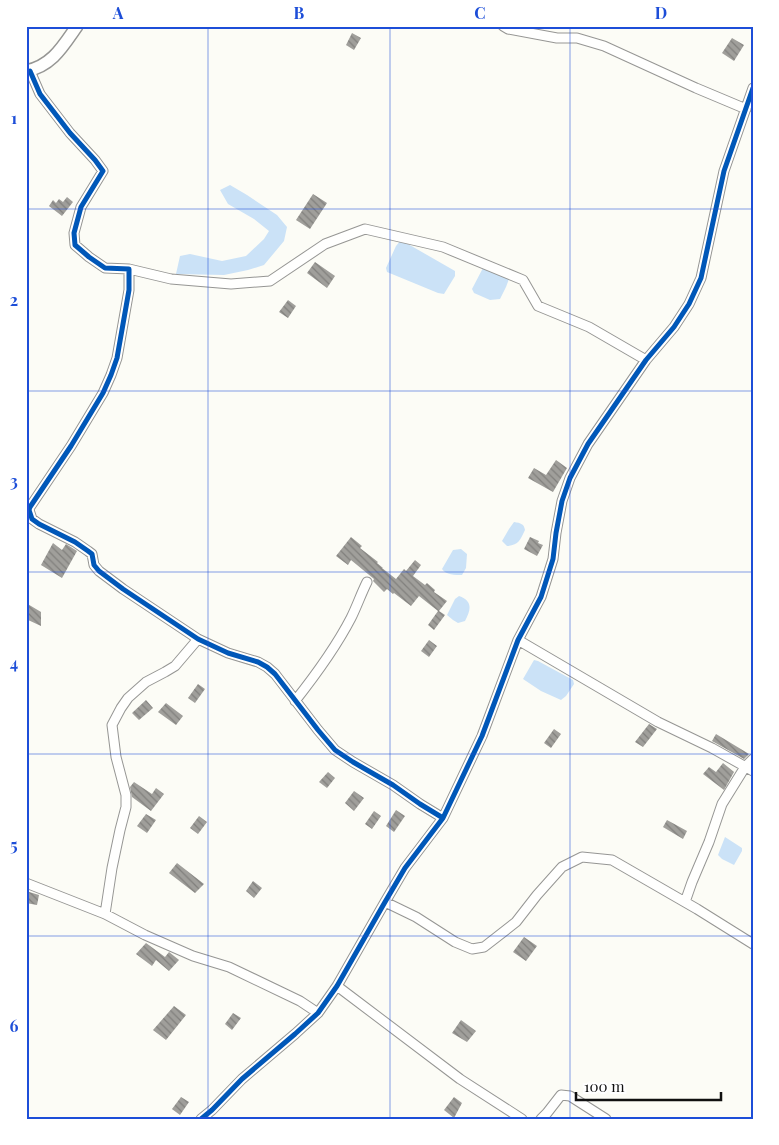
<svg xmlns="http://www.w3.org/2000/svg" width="779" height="1145" font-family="'Playfair Display',serif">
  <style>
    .water { fill: #cbe2f7 }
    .building { fill: url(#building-back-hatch) }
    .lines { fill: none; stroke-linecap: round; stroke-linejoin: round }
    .minor-casing { stroke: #969694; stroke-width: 11 }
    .tertiary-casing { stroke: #969694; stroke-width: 14 }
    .minor { stroke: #fffffe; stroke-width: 9 }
    .tertiary { stroke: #fffffe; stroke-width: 11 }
    .cycleway-casing { stroke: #fff; stroke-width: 8 }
    .cycleway { stroke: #0057b8; stroke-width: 5 }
    .grid { fill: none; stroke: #1d4ed8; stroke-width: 1; stroke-opacity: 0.55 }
    .neatline { fill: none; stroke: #1d4ed8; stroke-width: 2 }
    .grid-label { font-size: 16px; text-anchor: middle; font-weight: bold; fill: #1d4ed8 }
  </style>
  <defs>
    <pattern id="building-back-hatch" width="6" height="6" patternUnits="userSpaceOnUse" patternTransform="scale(1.25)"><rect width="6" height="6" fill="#a09f9b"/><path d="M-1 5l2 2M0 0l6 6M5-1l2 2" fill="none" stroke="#81807d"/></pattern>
  </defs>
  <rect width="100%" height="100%" fill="#fcfcf6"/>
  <!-- water -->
  <path class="water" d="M230 185 247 195 277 215 287 227 284 241 264 265 248 270 224 275 176 274 180 256 190 254 222 261 246 256 264 239 269 231 254 219 228 204 220 190Z
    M401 240 455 271V276L444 294 438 293 387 272 386 268 396 246Z
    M484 266 509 279 506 287 500 299 490 300 474 293 472 289Z
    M514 522C521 523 524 524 525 530 520 540 519 545 507 546L502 541 509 529Z
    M461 549 467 554 466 568 462 575C455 575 446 575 442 569L453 550Z
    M459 596C473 601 471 610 465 621L458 623 453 620 447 615 455 599Z
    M534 660 538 661 573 680 574 684 566 696 561 700 541 691 523 679Z
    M725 837 742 848V851L734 865 722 859 718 855Z"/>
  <!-- building -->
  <path class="building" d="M352 33 361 38 354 50 346 45Z
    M732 38 744 45 734 61 722 53Z
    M313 194 327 203 310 229 296 220Z
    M67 197 73 202 62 216 49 206 53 200 56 203 59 199 63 202Z
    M315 262 335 276 327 288 307 273Z
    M288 300 296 306 288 318 279 312Z
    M556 460 567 468 553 492 528 478 534 468 546 475Z
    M351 537 362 546 360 548 378 562 377 563 383 568H382L396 579 404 569 406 571 415 560 421 565 413 576 425 585 427 583 435 590 434 592 447 601 439 611 445 615 434 630 428 625 438 611 419 596 411 606 394 593 393 594 387 589 384 592 373 581 374 579 351 560 348 565 336 556Z
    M530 537 539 541 538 543 543 545 537 556 524 549Z
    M53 543 62 550 66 544 77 551 62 578 41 565Z
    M26 603 41 612V626L26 619Z
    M429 640 437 646 429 657 421 651Z
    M198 684 205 689 195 703 188 698Z
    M146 700 153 708 139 720 132 713Z
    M166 703 183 716 176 725 158 712Z
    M649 724 657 729 643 747 635 742Z
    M554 729 561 734 551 748 544 743Z
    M716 734 749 754 744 759 712 741Z
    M723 763 734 772 724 790 703 774 709 767 716 772Z
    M328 772 335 778 327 788 319 782Z
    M134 782 152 794 156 788 164 794 151 811 132 797 130 787Z
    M354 791 364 798 354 811 345 803Z
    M396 810 405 816 394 832 386 826Z
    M374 811 381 816 372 829 365 824Z
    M146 814 156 820 147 833 137 826Z
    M199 816 207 822 198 834 190 828Z
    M667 820 687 831 683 839 663 827Z
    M177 863 204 884 195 893 169 873Z
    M253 881 262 888 254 898 246 891Z
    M26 891 39 895 37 905 26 903Z
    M524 937 537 946 526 961 513 952Z
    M146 943 165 957 169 952 179 960 169 971 156 960 152 966 136 954Z
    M174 1006 186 1015 166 1040 153 1030Z
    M233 1013 241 1018 232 1030 225 1024Z
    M461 1020 476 1031 467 1042 452 1033Z
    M181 1097 189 1102 180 1115 172 1109Z
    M454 1097 462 1103 454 1118 444 1110Z"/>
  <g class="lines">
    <defs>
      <path id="minor" d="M503 26 508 29 557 38H577L604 46 696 88 746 109
        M30 71 40 94 70 133 95 160 103 171 81 207 74 233 75 245 89 257 105 268 129 269V290L117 358 111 375 103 393 71 446 30 507 29 510 32 519 39 524 75 542 88 551 92 554 94 565 99 571 123 589 198 639 228 653 258 662 267 667 275 674 318 730 335 750 353 762 393 785 420 804 443 818
        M129 269 171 279 231 284 270 281 325 244 365 229 443 247 523 280 538 306 589 327 646 360
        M518 640 658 722 712 748 753 771
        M295 701C314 677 337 645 351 618 357 606 361 594 367 582
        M26 883 105 914 145 935 193 956 229 967 300 1001 318 1013
        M385 902 416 917 455 942 472 949 484 947 516 922 537 895 562 867 582 857 612 860 697 909 753 944
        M685 902 692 882 709 842 722 804 745 767 753 759
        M105 914 112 868 120 830 126 807V795L116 757 112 725 121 708 128 698 146 682 165 672 175 666 198 639
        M337 986 460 1079 522 1119
        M201 1119 212 1110 242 1079 295 1034 318 1013 337 986 385 902 405 868 443 818 482 736 518 640 541 597 553 559 556 533 562 501 570 478 588 444 646 360 674 327 689 304 701 278 724 171 753 88
        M541 1119 547 1113 561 1095 570 1096 606 1119"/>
      <path id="tertiary" d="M26 71C52 66 63 46 77 26"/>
    </defs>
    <!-- minor casing -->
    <use href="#minor" class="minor-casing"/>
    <!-- tertiary casing -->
    <use href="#tertiary" class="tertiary-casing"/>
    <!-- minor -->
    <use href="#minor" class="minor"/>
    <!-- tertiary -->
    <use href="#tertiary" class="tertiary"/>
    <defs>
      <path id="cycleway" d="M30 71 40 94 70 133 95 160 103 171 81 207 74 233 75 245 89 257 105 268 129 269V290L117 358 111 375 103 393 71 446 30 507 29 510 32 519 39 524 75 542 88 551 92 554 94 565 99 571 123 589 198 639 228 653 258 662 267 667 275 674 318 730 335 750 353 762 393 785 420 804 443 818
        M201 1119 212 1110 242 1079 295 1034 318 1013 337 986 385 902 405 868 443 818 482 736 518 640 541 597 553 559 556 533 562 501 570 478 588 444 646 360 674 327 689 304 701 278 724 171 753 88"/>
    </defs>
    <!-- cycleway casing -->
    <use href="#cycleway" class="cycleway-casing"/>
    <!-- cycleway -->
    <use href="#cycleway" class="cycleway"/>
  </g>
  <!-- grid -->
  <path class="grid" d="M208 26V1119M390 26V1119M570 26V1119M26 209H753M26 391H753M26 572H753M26 754H753M26 936H753"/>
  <!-- border -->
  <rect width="779" height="1145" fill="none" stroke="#ffffff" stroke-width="55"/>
  <!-- scale -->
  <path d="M576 1092v8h145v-8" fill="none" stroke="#101010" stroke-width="2.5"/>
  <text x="584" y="1092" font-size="15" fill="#101010" stroke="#ffffff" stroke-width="4" paint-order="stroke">100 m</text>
  <rect x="28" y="28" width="724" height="1090" class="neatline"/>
  <g class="grid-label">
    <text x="118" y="19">A</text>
    <text x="299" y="19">B</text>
    <text x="480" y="19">C</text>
    <text x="661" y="19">D</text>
    <text x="14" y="124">1</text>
    <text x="14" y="306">2</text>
    <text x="14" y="487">3</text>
    <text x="14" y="669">4</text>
    <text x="14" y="851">5</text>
    <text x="14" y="1032">6</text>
  </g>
</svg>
